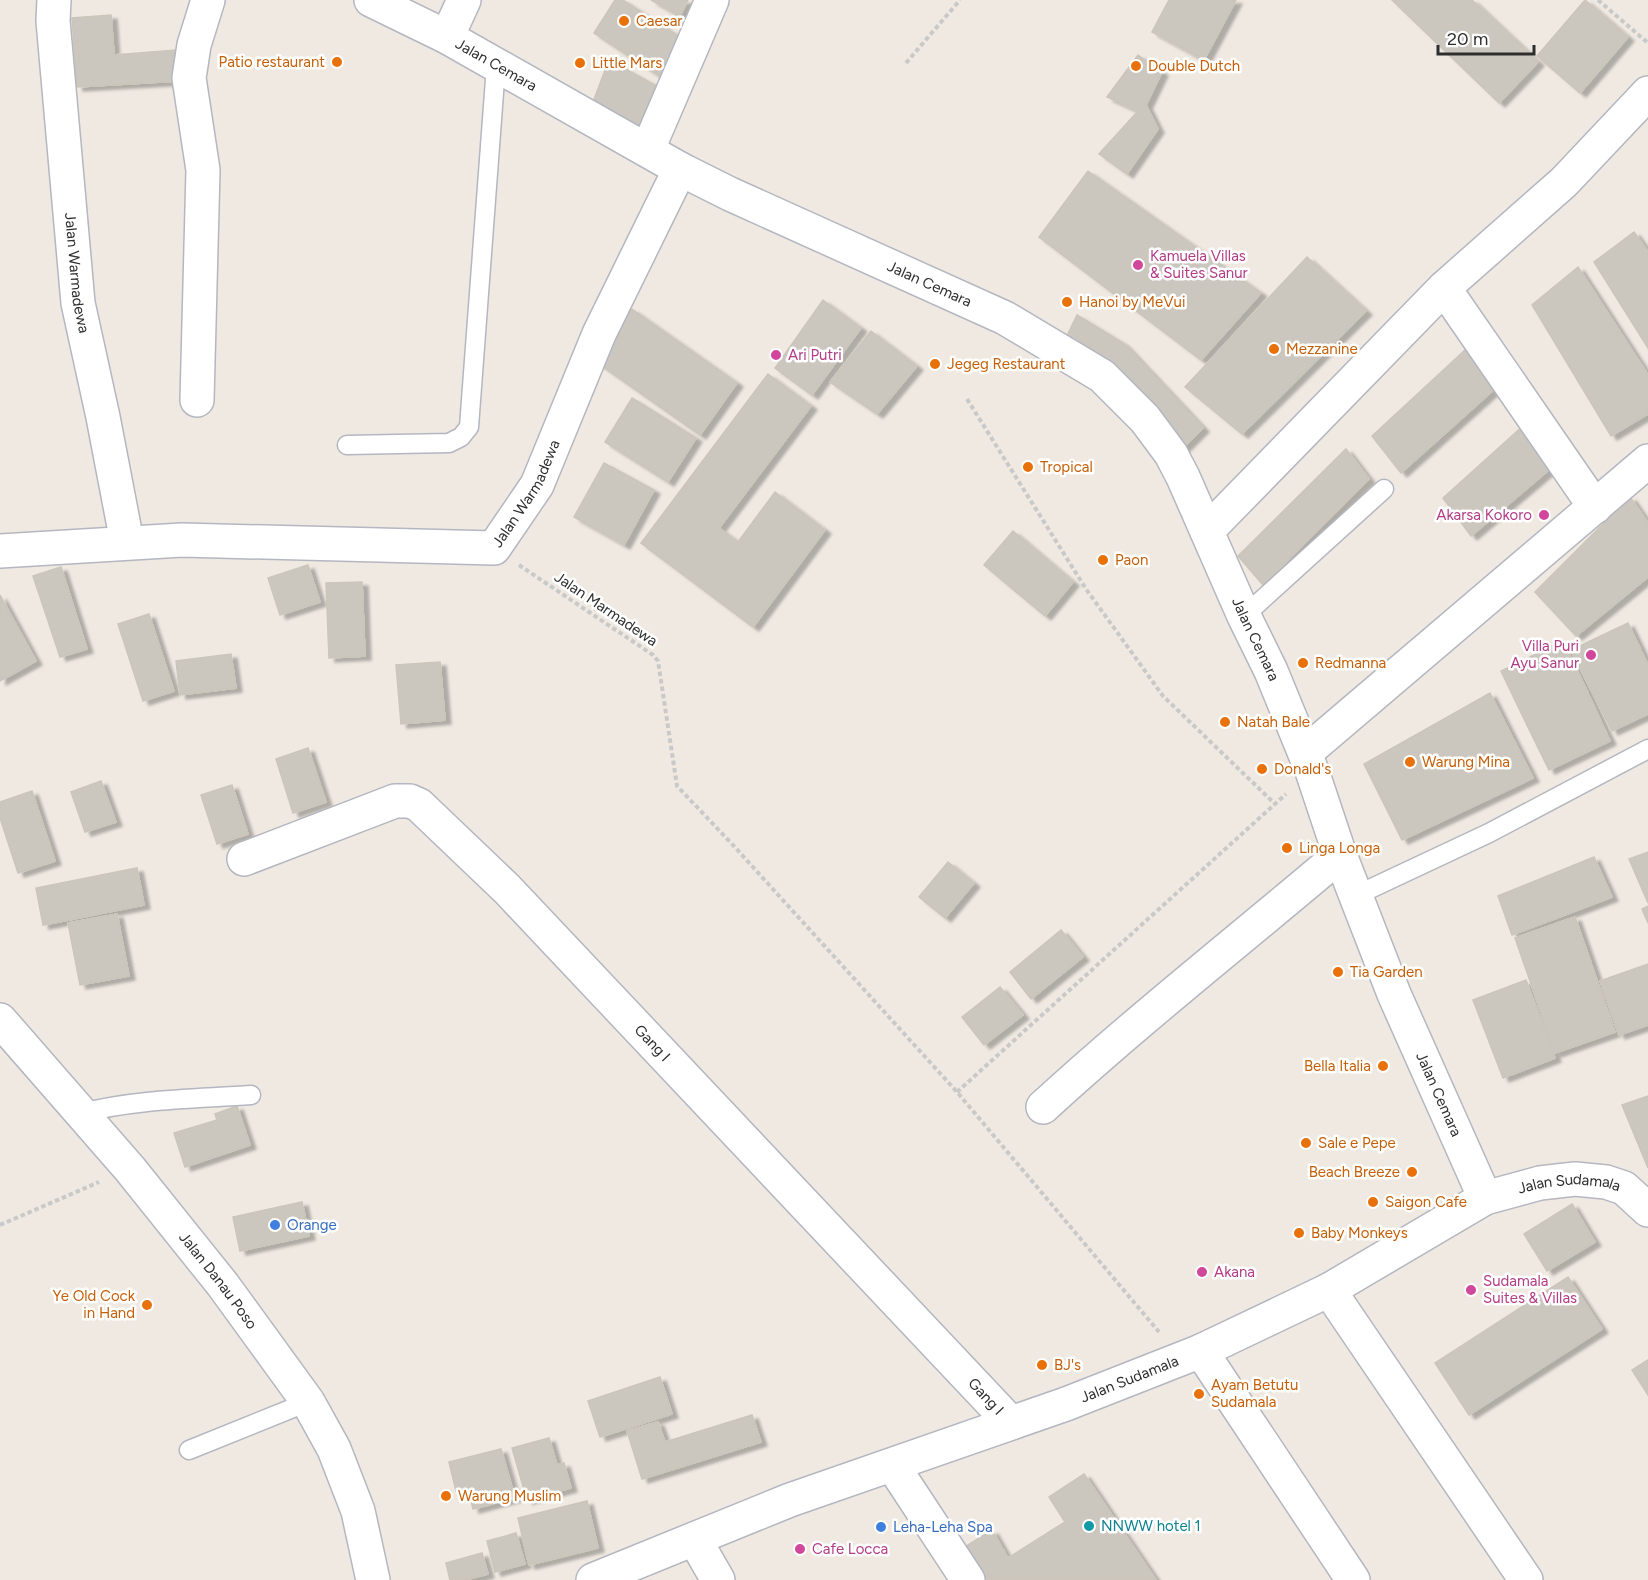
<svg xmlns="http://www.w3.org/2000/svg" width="1648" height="1580" font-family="Figtree,sans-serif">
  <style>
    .building { fill: #cbc7bf; stroke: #cbc5ba; stroke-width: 1.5; filter: url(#shadow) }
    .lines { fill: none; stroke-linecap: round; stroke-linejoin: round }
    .lane-casing { stroke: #b4b7c1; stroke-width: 21 }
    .street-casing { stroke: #b4b7c1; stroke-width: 36 }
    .secondary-casing { stroke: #b4b7c1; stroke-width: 36 }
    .path { stroke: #c9c9c9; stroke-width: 4; stroke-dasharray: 4.5 3; stroke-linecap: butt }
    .lane { stroke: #fff; stroke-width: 18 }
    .street { stroke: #fff; stroke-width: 33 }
    .secondary { stroke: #fff; stroke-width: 33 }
    .food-dot { fill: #e8710a; stroke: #fff; stroke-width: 2 }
    .hotel-dot { fill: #d1479c; stroke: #fff; stroke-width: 2 }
    .shop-dot { fill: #3f7fe0; stroke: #fff; stroke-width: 2 }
    .culture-dot { fill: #0f9aa8; stroke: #fff; stroke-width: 2 }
    .labels { text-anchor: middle; stroke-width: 5; stroke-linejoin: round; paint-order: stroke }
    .food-label { font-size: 15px; fill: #c56008; stroke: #fff; text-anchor: start }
    .street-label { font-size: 15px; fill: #2e2e2e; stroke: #fff }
    .hotel-label { font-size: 15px; fill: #b23c85; stroke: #fff; text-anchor: start }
    .shop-label { font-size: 15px; fill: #366cbe; stroke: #fff; text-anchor: start }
    .culture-label { font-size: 15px; fill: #0d838f; stroke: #fff; text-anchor: start }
  </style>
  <defs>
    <filter id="shadow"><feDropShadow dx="6" dy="4" stdDeviation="1.5" flood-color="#0004"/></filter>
  </defs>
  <rect width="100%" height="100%" fill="#efe9e1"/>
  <!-- building -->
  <path class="building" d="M615 0H623L683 39 659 76 594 33Z
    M651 0H688L680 16Z
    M1169 0H1236L1204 60 1152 32Z
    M1392 0H1472L1538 62 1499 103Z
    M1585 0 1628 37 1580 93 1537 56Z
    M111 15 114 55 176 50 178 81 77 87 72 18Z
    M1138 55 1162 72 1146 105 1138 111 1107 97Z
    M609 60 657 86 639 128 593 102Z
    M1146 105 1158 129 1127 174 1099 154 1138 111Z
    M1088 171 1261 293 1201 360 1039 237Z
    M1634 232 1648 252V348L1594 262Z
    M1307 257 1366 311 1242 434 1185 387Z
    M1578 267 1648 375V414L1611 436 1532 305Z
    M823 300 861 328 812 395 775 368Z
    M632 309 737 383 700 435 595 361Z
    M1077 315 1123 343 1203 428 1179 452 1063 344Z
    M871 331 917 366 877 414 830 382Z
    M1466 349 1499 385 1401 473 1372 436Z
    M768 374 811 406 719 528 738 542 775 492 825 530 753 627 641 543Z
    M632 398 696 438 668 482 605 442Z
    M1525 424 1557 463 1471 536 1443 498Z
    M1346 449 1369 479 1263 585 1238 556Z
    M604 463 654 490 624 545 574 517Z
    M1630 497 1648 523V577L1576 636 1535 592Z
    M1013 531 1073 582 1045 616 984 565Z
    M308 565 320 602 280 615 268 578Z
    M61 567 87 649 60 657 33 576Z
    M362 582 365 656 329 658 326 583Z
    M0 595 36 661 0 681Z
    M149 614 174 691 143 701 118 624Z
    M1628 623 1648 665V714L1612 731 1571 650Z
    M1563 641 1587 691 1525 721 1501 671Z
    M231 654 236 688 180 695 176 661Z
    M440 662 445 720 401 724 396 665Z
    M1587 691 1610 741 1549 770 1525 721Z
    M1490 693 1533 778 1402 840 1364 764Z
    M308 748 326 802 293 813 276 759Z
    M101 781 116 822 85 832 71 792Z
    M232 785 248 834 217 844 201 795Z
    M32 791 55 861 18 873 0 818V802Z
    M1648 852V903L1629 859Z
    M1594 857 1612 897 1512 935 1498 896Z
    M948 862 974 883 945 918 919 897Z
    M137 868 144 905 43 925 36 888Z
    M1648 906V923L1642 909Z
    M117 914 129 976 80 985 68 923Z
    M1575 917 1615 1032 1555 1053 1515 938Z
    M1061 930 1083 957 1031 999 1010 972Z
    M1648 964V1025L1619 1035 1600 981Z
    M1526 980 1555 1058 1503 1078 1473 1000Z
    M1000 987 1023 1015 984 1045 962 1017Z
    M1648 1096V1168L1622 1105Z
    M237 1106 250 1145 185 1167 174 1133 217 1120 215 1114Z
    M302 1202 309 1236 240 1251 233 1217Z
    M1572 1204 1595 1242 1547 1271 1524 1234Z
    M1568 1277 1602 1329 1469 1415 1435 1363Z
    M1648 1360V1395L1632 1370Z
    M660 1377 672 1414 600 1437 588 1401Z
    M752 1415 761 1442 642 1479 627 1431 658 1422 665 1442Z
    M549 1438 557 1465 564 1463 571 1488 527 1500 512 1448Z
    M501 1449 515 1498 473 1509 468 1487 456 1491 449 1462Z
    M1084 1474 1156 1580H973L955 1553 992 1530 1008 1558 1065 1522 1049 1497Z
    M587 1501 598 1548 529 1565 518 1518Z
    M516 1533 525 1564 495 1572 487 1541Z
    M482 1553 488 1574 465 1580H450L446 1563Z"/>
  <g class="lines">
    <defs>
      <path id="lane" d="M347 445 449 443 461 437 469 427 496 66
        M1244 616 1384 489
        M1357 895 1489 833 1648 749
        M82 1113C137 1099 194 1099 251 1095
        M189 1450 308 1402"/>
      <g id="street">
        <path id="s1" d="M54 0 53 21 78 303 103 417 127 542"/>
        <path id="s2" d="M371 0 447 37 680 169 730 194 1005 318 1102 376 1145 419 1171 454 1183 477 1244 616 1271 671 1312 771 1340 855 1394 994 1485 1198"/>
        <path d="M447 37 464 0"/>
        <path d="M648 149 712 0"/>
        <path d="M1444 288 1595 507"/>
        <path d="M197 400 203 170 189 78 194 45 208 0"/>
        <path d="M1207 531 1444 288 1564 182 1648 93"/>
        <path id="s3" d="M0 551 182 540 494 548 537 485 599 334 680 169"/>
        <path d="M1305 753 1648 461"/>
        <path id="s4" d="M244 859 395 801H410L419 805 507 889 1011 1423"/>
        <path d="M1043 1107C1139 1019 1241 939 1340 855"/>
        <path d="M1329 1290 1526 1580"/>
        <path d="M1201 1351 1353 1580"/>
        <path d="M893 1466 968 1580"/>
        <path d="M695 1540 718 1580"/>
        <path id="s5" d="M593 1580 790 1500 1066 1404 1201 1351 1329 1290 1485 1198 1540 1183 1575 1179 1606 1182 1624 1188 1648 1210"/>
      </g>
      <g id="secondary">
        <path id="s6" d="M0 1020 130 1169 223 1285 308 1402 334 1449 358 1511 373 1580"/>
      </g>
    </defs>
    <!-- lane casing -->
    <use href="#lane" class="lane-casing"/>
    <!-- street casing -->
    <use href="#street" class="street-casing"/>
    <!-- secondary casing -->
    <use href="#secondary" class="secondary-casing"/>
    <!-- path -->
    <path class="path" d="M1598 0 1648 43
      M906 63 960 0
      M967 399 1086 589 1163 696 1275 804
      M519 565 653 655 658 661 677 786 732 844 957 1092 1159 1332
      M957 1092 1286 794
      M0 1225 99 1182"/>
    <!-- lane -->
    <use href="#lane" class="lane"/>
    <!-- street -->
    <use href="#street" class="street"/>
    <!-- secondary -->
    <use href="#secondary" class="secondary"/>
  </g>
  <!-- markers -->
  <g class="food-dot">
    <circle cx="624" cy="21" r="6"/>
    <circle cx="337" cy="62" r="6"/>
    <circle cx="580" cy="63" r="6"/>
    <circle cx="1136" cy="66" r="6"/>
    <circle cx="1067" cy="302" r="6"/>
    <circle cx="1274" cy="349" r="6"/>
    <circle cx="935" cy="364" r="6"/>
    <circle cx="1028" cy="467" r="6"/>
    <circle cx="1103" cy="560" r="6"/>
    <circle cx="1303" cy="663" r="6"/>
    <circle cx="1225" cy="722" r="6"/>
    <circle cx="1410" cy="762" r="6"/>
    <circle cx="1262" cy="769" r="6"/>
    <circle cx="1287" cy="848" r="6"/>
    <circle cx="1338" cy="972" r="6"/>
    <circle cx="1383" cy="1066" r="6"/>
    <circle cx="1306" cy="1143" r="6"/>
    <circle cx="1412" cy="1172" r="6"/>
    <circle cx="1373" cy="1202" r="6"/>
    <circle cx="1299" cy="1233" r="6"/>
    <circle cx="147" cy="1305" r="6"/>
    <circle cx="1042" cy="1365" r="6"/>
    <circle cx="1199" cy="1394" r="6"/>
    <circle cx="446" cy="1496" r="6"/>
  </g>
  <g class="hotel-dot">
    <circle cx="1138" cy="265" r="6"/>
    <circle cx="776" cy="355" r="6"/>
    <circle cx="1544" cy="515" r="6"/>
    <circle cx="1591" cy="655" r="6"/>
    <circle cx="1202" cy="1272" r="6"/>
    <circle cx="1471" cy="1290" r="6"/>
    <circle cx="800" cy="1549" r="6"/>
  </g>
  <g class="shop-dot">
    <circle cx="275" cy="1225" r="6"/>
    <circle cx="881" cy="1527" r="6"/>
  </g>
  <circle class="culture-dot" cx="1089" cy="1526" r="6"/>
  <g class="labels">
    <!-- food labels -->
    <g class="food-label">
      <text x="636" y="26">Caesar</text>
      <text x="325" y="67" text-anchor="end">Patio restaurant</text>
      <text x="592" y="68">Little Mars</text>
      <text x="1148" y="71">Double Dutch</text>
      <text x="1079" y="307">Hanoi by MeVui</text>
      <text x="1286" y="354">Mezzanine</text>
      <text x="947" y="369">Jegeg Restaurant</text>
      <text x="1040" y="472">Tropical</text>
      <text x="1115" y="565">Paon</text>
      <text x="1315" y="668">Redmanna</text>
      <text x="1237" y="727">Natah Bale</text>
      <text x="1422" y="767">Warung Mina</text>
      <text x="1274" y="774">Donald's</text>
      <text x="1299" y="853">Linga Longa</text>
      <text x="1350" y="977">Tia Garden</text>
      <text x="1371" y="1071" text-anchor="end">Bella Italia</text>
      <text x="1318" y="1148">Sale e Pepe</text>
      <text x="1400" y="1177" text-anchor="end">Beach Breeze</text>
      <text x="1385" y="1207">Saigon Cafe</text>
      <text x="1311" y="1238">Baby Monkeys</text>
      <text x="135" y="1301" text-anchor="end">Ye Old Cock<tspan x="135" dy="17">in Hand</tspan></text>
      <text x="1054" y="1370">BJ's</text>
      <text x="1211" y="1390">Ayam Betutu<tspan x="1211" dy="17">Sudamala</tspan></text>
      <text x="458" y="1501">Warung Muslim</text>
    </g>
    <!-- street labels -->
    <g class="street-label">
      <text dy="5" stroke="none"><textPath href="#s2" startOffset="141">Jalan Cemara</textPath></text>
      <text dy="5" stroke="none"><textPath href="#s1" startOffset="274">Jalan Warmadewa</textPath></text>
      <text dy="5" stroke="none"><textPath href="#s2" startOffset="627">Jalan Cemara</textPath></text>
      <text dy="5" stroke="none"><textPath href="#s3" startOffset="558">Jalan Warmadewa</textPath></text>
      <text transform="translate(606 609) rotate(34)" y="5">Jalan Marmadewa</text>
      <text dy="5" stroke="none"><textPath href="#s2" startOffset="1131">Jalan Cemara</textPath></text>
      <text dy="5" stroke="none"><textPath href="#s4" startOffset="520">Gang I</textPath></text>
      <text dy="5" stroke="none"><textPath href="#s2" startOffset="1622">Jalan Cemara</textPath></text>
      <text dy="5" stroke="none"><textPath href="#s5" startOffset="1059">Jalan Sudamala</textPath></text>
      <text dy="5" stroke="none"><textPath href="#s6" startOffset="340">Jalan Danau Poso</textPath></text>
      <text dy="5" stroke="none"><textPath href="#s5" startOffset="573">Jalan Sudamala</textPath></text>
      <text dy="5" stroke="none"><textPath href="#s4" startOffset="1006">Gang I</textPath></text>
    </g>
    <!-- hotel labels -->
    <g class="hotel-label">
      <text x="1150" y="261">Kamuela Villas<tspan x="1150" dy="17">&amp; Suites Sanur</tspan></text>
      <text x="788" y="360">Ari Putri</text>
      <text x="1532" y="520" text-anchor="end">Akarsa Kokoro</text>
      <text x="1579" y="651" text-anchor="end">Villa Puri<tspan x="1579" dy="17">Ayu Sanur</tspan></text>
      <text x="1214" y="1277">Akana</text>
      <text x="1483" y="1286">Sudamala<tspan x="1483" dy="17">Suites &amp; Villas</tspan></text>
      <text x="812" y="1554">Cafe Locca</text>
    </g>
    <!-- shop labels -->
    <g class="shop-label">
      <text x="287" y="1230">Orange</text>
      <text x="893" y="1532">Leha-Leha Spa</text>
    </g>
    <!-- culture labels -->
    <g class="culture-label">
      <text x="1101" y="1531">NNWW hotel 1</text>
    </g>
  </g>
  <!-- scale -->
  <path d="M1438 45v9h96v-9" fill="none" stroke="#2e2e2e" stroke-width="3"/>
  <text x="1447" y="45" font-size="18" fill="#2e2e2e" stroke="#ffffff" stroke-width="4.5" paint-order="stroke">20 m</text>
</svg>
